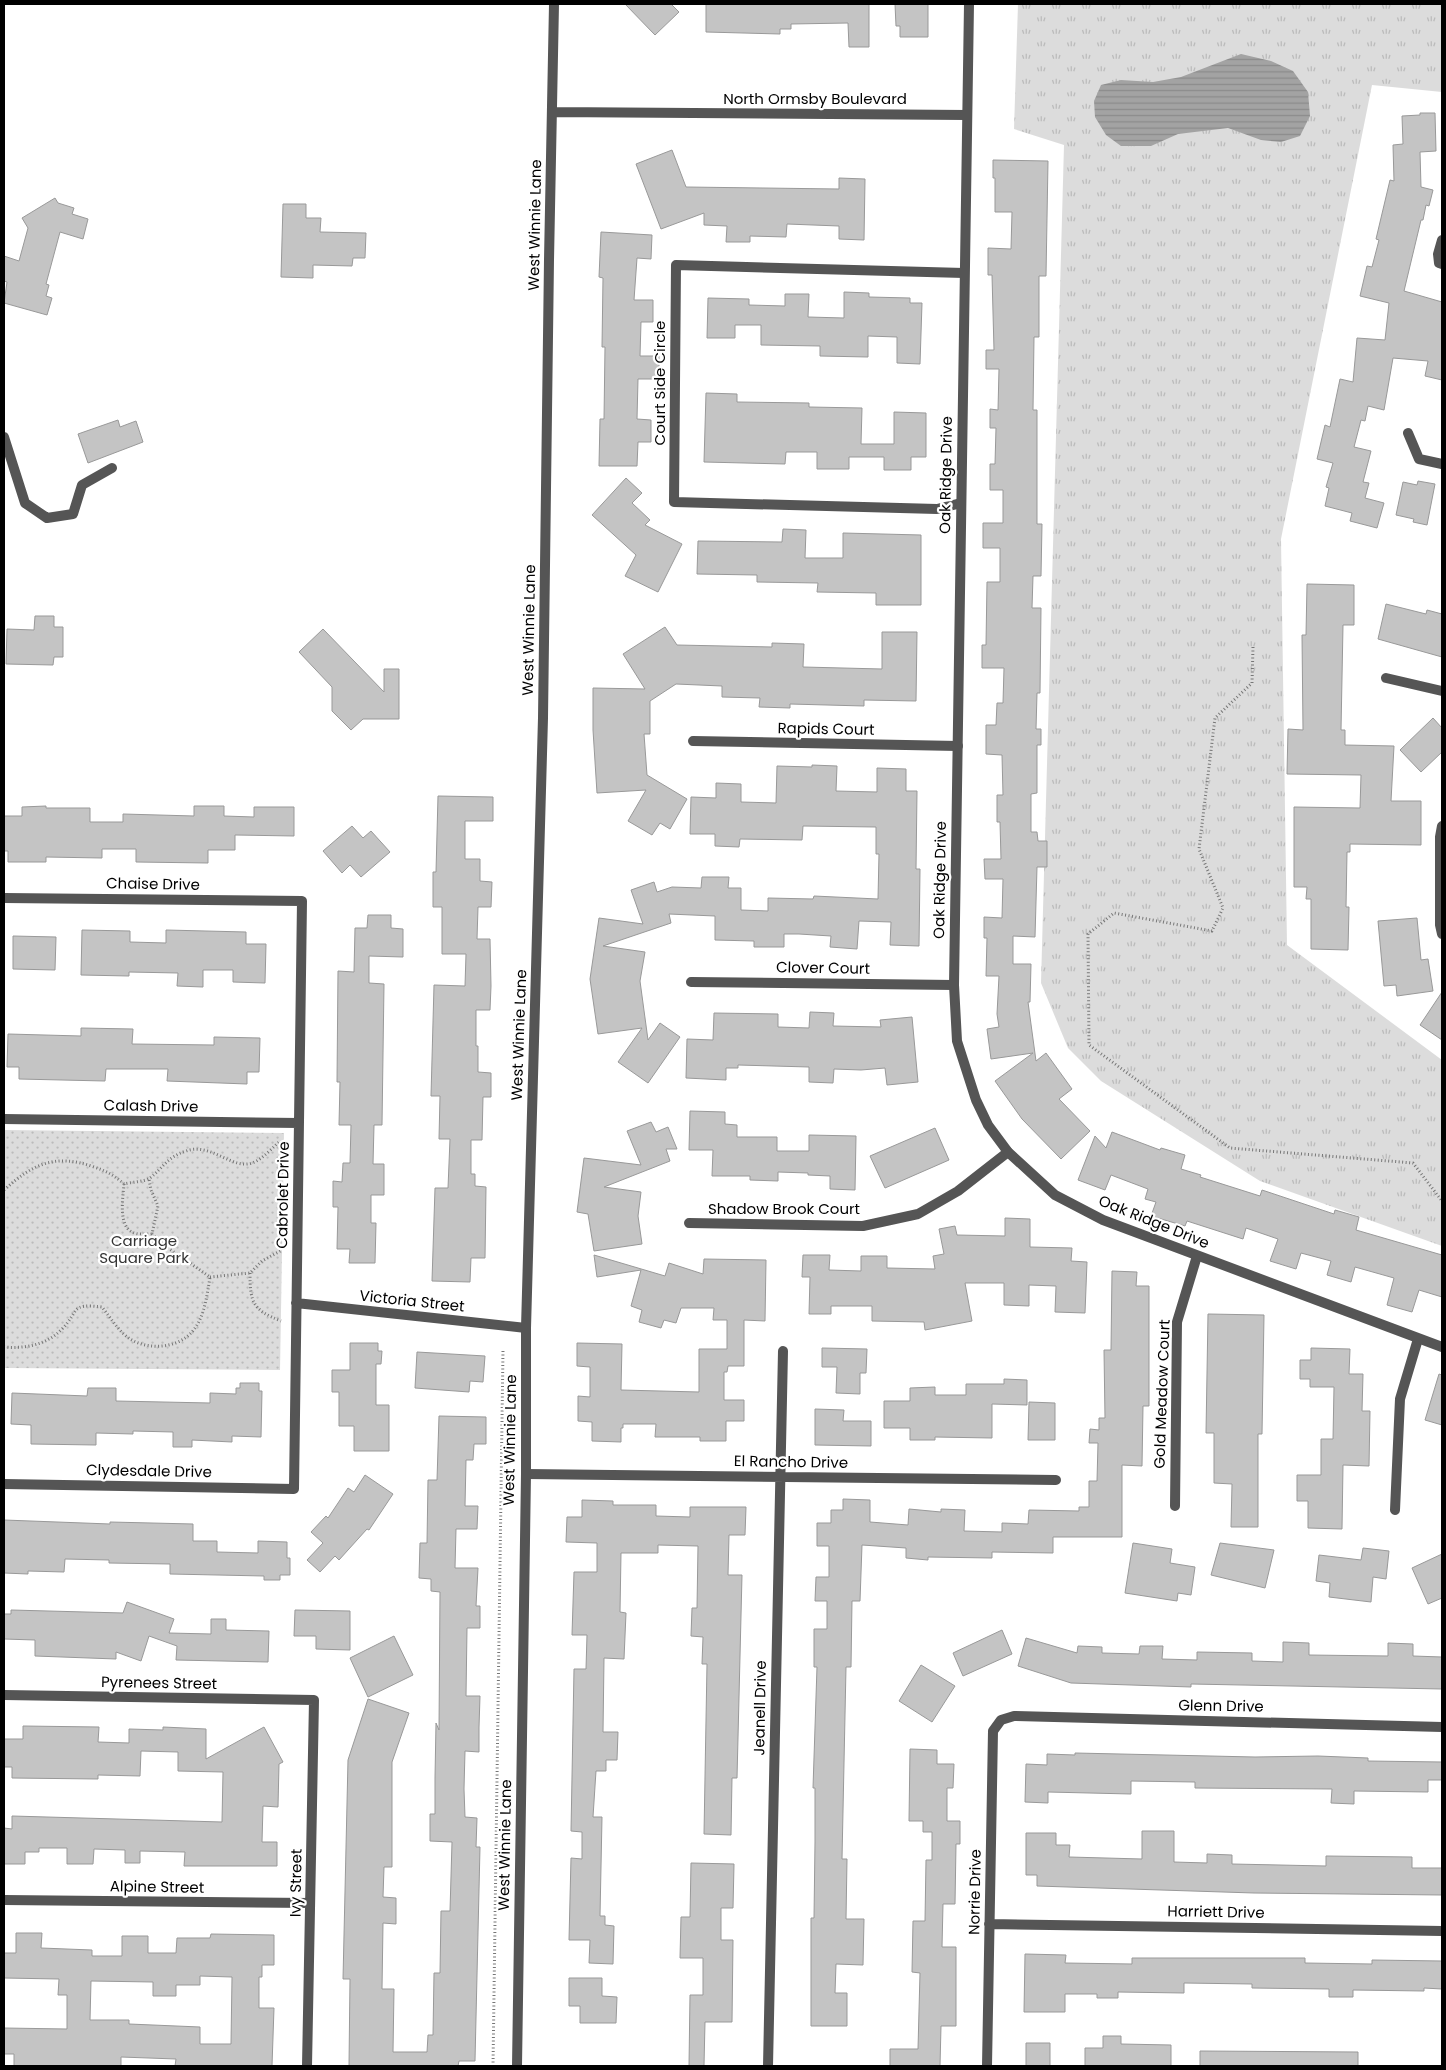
<svg xmlns="http://www.w3.org/2000/svg" width="1446" height="2070" font-family="Poppins,sans-serif">
  <style>
    .grass { fill: url(#grass-tufts) }
    .park { fill: url(#park-dots) }
    .water { fill: url(#water-rules) }
    .building { fill: #c4c4c4; stroke: #999; fill-rule: evenodd }
    .lines { fill: none; stroke-linecap: round; stroke-linejoin: round }
    .path { stroke: #777; stroke-width: 3; stroke-dasharray: 1 2.5; stroke-linecap: butt }
    .service { stroke: #555; stroke-width: 10 }
    .minor { stroke: #555; stroke-width: 10 }
    .tertiary { stroke: #555; stroke-width: 10 }
    .labels { text-anchor: middle; stroke-width: 4.5; stroke-linejoin: round; paint-order: stroke }
    .street-label { font-size: 15px; fill: #000; stroke: #fff }
    .park-label { font-size: 15px; fill: #333; stroke: #fff }
  </style>
  <defs>
    <pattern id="grass-tufts" width="24" height="20" patternUnits="userSpaceOnUse" patternTransform="scale(1.25)"><rect width="24" height="20" fill="#dcdcdc"/><path d="M3 7l-1-3M5 7V3M7 7l1-3M15 17l-1-3M17 17v-4M19 17l1-3" fill="none" stroke="#bbb"/></pattern>
    <pattern id="park-dots" width="8" height="8" patternUnits="userSpaceOnUse" patternTransform="scale(1.25)"><rect width="8" height="8" fill="#dcdcdc"/><path d="M2 2h.1M6 6h.1" fill="none" stroke="#bbb" stroke-width="1.8" stroke-linecap="round"/></pattern>
    <pattern id="water-rules" width="6" height="5" patternUnits="userSpaceOnUse" patternTransform="scale(1.25)"><rect width="6" height="5" fill="#a3a3a3"/><path d="M0 2.5h6" fill="none" stroke="#8b8b8b"/></pattern>
  </defs>
  <rect width="100%" height="100%" fill="#fff"/>
  <!-- grass -->
  <path class="grass" d="M1018 4H1442V92L1372 85 1281 539 1287 945 1442 1060V1246L1260 1181 1101 1081 1068 1048 1041 983 1064 145 1014 129Z"/>
  <!-- park -->
  <path class="park" d="M4 1130 284 1133 280 1370 4 1368Z"/>
  <!-- water -->
  <path class="water" d="M1241 54 1271 61 1293 71 1308 92 1310 116 1300 136 1281 142 1261 140 1228 128 1178 134 1151 146H1121L1106 135 1095 117 1094 101 1101 85 1121 80 1153 82 1181 77Z"/>
  <!-- building -->
  <path class="building" d="M625 4H671L679 12 655 35Z
    M706 4H869V47H849L848 23 791 24V29H780V34L706 32Z
    M895 4H928V37H900V26H896Z
    M1420 113H1435L1436 151 1420 152 1421 187 1433 190 1429 206 1426 205 1423 220H1421L1404 291 1442 302V380L1425 376 1428 361 1393 358 1384 410 1368 406 1365 421 1361 420 1354 447 1371 451 1363 482 1369 483 1365 498 1384 503 1377 528 1350 521 1352 513 1325 506 1329 488 1326 487 1333 463 1317 459 1325 425 1330 427 1340 379 1353 382 1357 338 1385 340 1389 303 1360 296 1367 266 1372 267 1379 240 1376 239 1390 180 1394 181 1393 145 1403 144 1402 116 1420 115Z
    M672 150 686 187 839 189V178L865 179 864 240 839 239V226L787 224 786 237 750 236V242H726L727 226 704 225V213L661 229 636 164Z
    M993 160 1048 161 1046 276H1039V337H1034L1033 410H1037V524H1042L1041 576H1033L1032 608H1041L1040 693H1037L1036 729H1041V745H1037V793L1031 794V832H1037L1038 841H1047V867H1037L1035 937 1013 936V964H1031L1030 1002H1028L1036 1061 1046 1053 1072 1089 1059 1099 1090 1131 1061 1159 1022 1119 995 1081 1033 1053 991 1059 987 1029 999 1027 997 1014 999 976H986L987 938H984V917L1002 918 1003 879H985L984 859H1001L1000 822H997V795H1003L1002 755 986 754V725H996L997 703H1003L1004 668H982V645H986L987 582H1000V548H983V523H1003V490H990V464H995L996 428H990V409L998 410 999 369H986V350H994L992 275H988V248L1011 249 1012 212H995V178H993Z
    M55 198 58 203 74 208 72 214 88 219 83 239 60 232 46 284 49 285 46 296 52 298 47 315 4 303 7 282 4 281V256L19 261 28 228 22 218Z
    M283 204H306V218H321L320 232 366 233 365 258H353L352 266 313 265V278L281 277Z
    M601 232 652 235 651 259 637 258 634 300H653V322H641L640 356H659V379H638L637 419 651 420V442H638L637 466H599L600 419H604L605 347H602L603 278 599 277Z
    M844 292 869 293V297L910 298V303H922L920 364 897 363V337L868 336V357L820 356V346L761 345V325H735V338H707L708 298 749 299V305L785 306V294H809L808 317 844 318Z
    M706 393 737 394V402L809 403V407L862 408 861 444H894V412L926 413V457H911V470H884V457H849V469H817V452H786L785 464 704 462Z
    M118 420 120 427 136 421 143 442 88 463 78 434Z
    M626 478 642 493 632 503 650 520 645 525 682 544 658 592 625 576 636 555 592 515Z
    M1418 481 1435 484 1427 525 1413 522 1414 519 1396 515 1403 482 1417 485Z
    M783 529 806 530 805 558H843V533L921 535V605H876V593L817 592 818 583 757 582V575L697 574 698 541 782 542Z
    M1307 584 1354 585V625H1343L1341 730H1345V745L1394 746 1391 801H1421V845L1350 844V852H1347L1346 907H1349L1348 950 1311 949V899H1306L1307 887H1294V807L1360 808 1361 775 1287 774 1288 729 1303 730 1302 635H1306Z
    M1386 604 1426 614 1427 610 1442 614V657L1378 639Z
    M35 616H54V627H63V657H54L53 665 6 664 7 629 34 630Z
    M665 627 677 645 772 647V643L804 644 803 667 882 669V632H917L916 701 864 700V706L790 704V708L759 707 760 698 722 697V686L676 684 650 701V734H644L647 775 687 799 670 829 660 823 652 835 628 821 646 790 597 793 593 730V688L645 689 623 654Z
    M323 629 384 692V669H399V719H363L351 730 332 711V687L299 652Z
    M1433 718 1442 728V752L1421 772 1400 750Z
    M812 765 837 766 836 791 877 792V768L906 769V791H917L916 869H920L919 946 890 945 891 922 859 921 857 949 830 947 831 936 799 934H784V947H754V941L715 940V916L669 914 671 923 603 946 645 952 640 981 648 1040 660 1023 680 1037 648 1083 618 1062 642 1028 598 1034 590 979 599 918 643 924 631 890 654 882 657 892 672 887 701 888 702 877H729L728 888H741V910L768 911V898L813 899 814 896 878 899 879 854H876V827L803 826 802 840 740 839 739 847 715 846V834H690L691 797 716 798V783L741 784V802L776 803 777 766 812 767Z
    M438 796 493 797V821H465V859H480V881L492 882 491 907H478L477 939H490L491 986 490 1010H476V1046H478V1072L491 1073V1097H483L482 1140H471V1174H475V1186L486 1187 485 1258H471L470 1282 432 1281 435 1188H448L450 1139H439L440 1096H431L434 985 465 986 466 954H442V907H433V872H436Z
    M46 806V808H90V822H123V814L194 816V806H224V816L254 817V807H294V836L235 835V850H208V863L136 862V849H102V858L46 857V862H8V851H4V816H22V807Z
    M352 826 363 838 371 831 390 852 361 877 350 865 342 873 323 851Z
    M368 915H391V928L403 929V957L369 956V983L384 984 382 1125H374L373 1164H384V1195H371V1223H376L375 1263H349L350 1249H337L338 1207H333V1181L342 1182 343 1163H350L351 1125H339L340 1082H337L338 971 354 972 355 928H367Z
    M1417 918 1421 960 1428 959 1433 991 1397 996 1396 985 1384 986 1378 921Z
    M82 930 130 931V942L166 943V930L246 932V944H266L265 983 233 982V970H203V987L177 986 178 973 129 972V976L81 975Z
    M13 936 56 937 55 970 13 969Z
    M1442 992V1040L1420 1025Z
    M810 1012 834 1013 833 1026 881 1027 880 1020 912 1017 918 1082 887 1085 885 1068 861 1070 834 1069 833 1083 809 1082V1067L738 1065V1068H726V1080L686 1078 687 1039 713 1040 714 1013 778 1014V1027L809 1028Z
    M81 1028 133 1029 132 1044 214 1045V1037L260 1038 259 1072H247V1084L167 1081 168 1069H106L105 1081 19 1079V1067H7L8 1034 81 1036Z
    M690 1111 725 1112V1124L737 1125V1137H777V1151H809V1135L856 1136 855 1190 830 1189V1176L808 1175V1173L778 1172V1181L750 1180V1176H712L713 1150H689Z
    M651 1122 656 1132 668 1127 677 1149H666L670 1161 604 1187 641 1192 638 1216 642 1244 594 1251 588 1214 577 1212 584 1158 641 1165 627 1131Z
    M935 1128 949 1160 885 1188 870 1156Z
    M1112 1132 1160 1150 1161 1148 1185 1155 1181 1169 1201 1175 1200 1177 1260 1196 1262 1190 1334 1214 1335 1210 1359 1217 1356 1230 1442 1255V1297L1419 1290 1412 1312 1387 1305 1394 1278 1355 1267 1351 1282 1327 1275 1331 1261 1301 1253 1296 1269 1270 1261 1278 1239 1246 1228 1243 1239 1187 1221 1185 1226 1151 1216 1156 1202 1145 1199 1148 1189 1111 1175 1105 1190 1078 1180 1095 1136 1106 1148Z
    M1005 1218 1030 1219V1247L1072 1248 1071 1261 1087 1262 1085 1313 1055 1312 1056 1286 1029 1285V1306L1004 1305V1283H965L972 1321 925 1330 924 1322 872 1321V1306H831V1314H809L810 1277H802L803 1255H830L829 1270 861 1271V1256H887V1268L935 1269 933 1256 944 1254 939 1229 955 1226 957 1235 1005 1236Z
    M594 1255 665 1276 669 1263 703 1274 704 1259 766 1260 765 1321 744 1320V1366H728L727 1372H724V1400H744V1421H726V1441H700V1437H655L656 1424H623V1428H621V1442L592 1441V1422L578 1421V1396L590 1397V1367L577 1366V1343L622 1344 621 1390 699 1392V1349H727V1320H713L714 1308H681L676 1323 664 1320 661 1328 639 1322 642 1310 631 1306 641 1270 597 1277Z
    M1112 1271 1137 1272 1136 1286H1149V1406H1143L1142 1466 1122 1465V1537H1053V1553L992 1552V1558L928 1557V1560L906 1558V1548L862 1545 860 1601H852L851 1667H846L842 1859H847L846 1919H864L863 1965 836 1964 835 1993H847V2026H811V1918H814L815 1842V1788H813L817 1667H814V1629H827V1601H815L816 1577H829V1546H817V1523H831V1510H843V1499L870 1500V1522L908 1525 909 1509 941 1512V1509L965 1510 964 1531 1002 1532V1523L1028 1524 1029 1510 1079 1511V1507H1089V1481H1097L1098 1443H1089L1090 1429 1099 1430V1418H1105L1104 1350H1111Z
    M1208 1314 1264 1315 1262 1434H1258V1527H1231L1232 1484 1214 1483V1433H1206Z
    M350 1343H378V1351H382L381 1364H376V1405H389V1451H354V1426H339V1392H332V1370H350Z
    M822 1348 867 1349 866 1373H860V1394L836 1393 837 1367H822Z
    M1311 1348 1350 1349 1349 1374H1363L1362 1411H1370L1369 1466 1343 1465 1342 1529 1308 1528V1501H1297V1475H1321V1439H1333L1334 1387H1310V1379H1300V1360H1311Z
    M417 1352 485 1356 483 1382 470 1381 469 1392 415 1388Z
    M1439 1374 1442 1375V1425L1425 1420Z
    M1004 1379 1027 1380V1405L992 1404V1438L935 1437V1440H910V1428H884V1401H910V1388L935 1387V1395H966V1384H1004Z
    M240 1383H259V1391H262L261 1437 232 1436V1442L192 1440V1447H173V1432L133 1431V1434L96 1433V1445L31 1444V1425L11 1424 12 1393 87 1396 88 1388H116V1401L210 1403V1393L236 1394V1388H240Z
    M1029 1402 1055 1403V1440H1028Z
    M815 1409 844 1410 843 1421H871V1446L815 1445Z
    M439 1416 486 1417V1444H474L473 1460H466L465 1506H478L477 1529H456L455 1568H478L476 1606H480V1628H467L466 1696H480L479 1727V1752L465 1751 464 1789 465 1817 477 1818 476 1847H480L475 2061H459L458 2066H349L350 1979H343L348 1760 368 1699 409 1713 392 1762V1867H384L383 1897 396 1898V1924L383 1923 382 1989H394L393 2052H427L428 2035H433L434 1973H440L441 1911H450L452 1842 430 1841V1814H435V1778L436 1723 439 1730 440 1592 431 1591V1579L419 1578 420 1543H427L428 1480H437Z
    M365 1475 393 1494 369 1530 367 1529 339 1560 335 1556 320 1572 307 1560 323 1543 311 1532 326 1516 328 1518 348 1488 354 1492Z
    M582 1500 613 1501V1505H656V1516L690 1517V1507H746L745 1535H729L728 1575H742L737 1778H732L731 1835 704 1834 707 1664H702L703 1637 691 1636 692 1608H697L698 1546 658 1545V1553H621L620 1612 626 1613 624 1659 604 1658 603 1732H618L617 1760H606V1771H596L593 1817H602L600 1916H605V1925L614 1926 613 1964 589 1963 590 1940H569L571 1858 582 1859V1832L571 1831 574 1669H586L587 1635H572L574 1572H597V1543L566 1542 567 1517H582Z
    M4 1520 110 1524V1522L193 1524V1541H217V1552L258 1553V1541L287 1542V1558H290V1575H280V1580H264V1576L170 1574V1564L109 1563V1560L65 1559 64 1572 28 1571V1574L4 1573Z
    M1133 1543 1172 1549 1170 1563 1195 1567 1191 1595 1178 1593 1177 1601 1125 1593Z
    M1220 1543 1274 1550 1265 1588 1211 1575Z
    M1363 1548 1389 1551 1386 1579 1373 1577 1371 1602 1329 1597 1330 1583 1316 1581 1319 1555 1361 1560Z
    M1442 1554V1598L1428 1604 1412 1568Z
    M127 1602 174 1619 169 1633 211 1634V1619H226V1630L269 1631 268 1662 176 1660 177 1646 149 1636 141 1661 116 1652V1659L35 1656V1640L4 1639V1614H11V1610L123 1613Z
    M295 1610 350 1611V1650L316 1649V1636H294Z
    M1002 1630 1012 1654 963 1676 953 1653Z
    M394 1636 413 1675 368 1697 350 1658Z
    M1026 1638 1077 1653 1078 1646 1102 1647V1653L1139 1654 1140 1646H1163L1162 1659 1197 1660V1652L1252 1653V1661L1283 1662V1642L1309 1643V1655L1388 1656V1643L1413 1644V1656L1442 1657V1689L1191 1684V1687L1071 1683 1018 1666Z
    M921 1665 955 1686 932 1722 899 1701Z
    M23 1726 99 1727 98 1742 129 1743V1729L163 1730V1727L206 1729V1759L264 1727 283 1762 279 1764 278 1807 263 1806 262 1842H277V1866H184L185 1852 140 1851V1863H125V1850L94 1849 93 1864H67V1848H39V1852H25V1864H4V1828L12 1829V1816L222 1822 223 1772 178 1771V1752L141 1751 140 1776 98 1775V1779L12 1778V1767H4V1739H23Z
    M910 1749 937 1750V1764H954L953 1788H947V1821H960V1844H956L955 1904H943L942 1947H956V2026H941L940 2066H890V2049H918L920 1973 912 1972 913 1921H925L926 1860H932V1832H923V1821H909Z
    M1075 1753 1255 1757 1318 1756 1368 1758V1761L1442 1762V1780H1428V1792L1354 1791V1804L1331 1803 1332 1789 1195 1788V1782L1131 1781V1794L1048 1792V1803L1025 1802 1026 1764 1047 1765V1754L1075 1755Z
    M1142 1831H1174V1862L1207 1863V1854L1232 1855V1864L1326 1866V1856L1412 1857V1868H1442V1895L1254 1893 1037 1886V1875H1026V1833H1056V1845H1070L1069 1857 1142 1859Z
    M691 1863 734 1864 733 1908H721V1940H733L732 2022H705L704 2066H689L690 1995H703V1958H680L681 1917H690Z
    M16 1933H42L41 1948 92 1950V1956H122V1936H148V1953H176L177 1938H210L211 1934 274 1935V1965H262V1977H259V2008H274L272 2066H175L176 2059 121 2057V2066H14V2054H4V2028L67 2029V1995H58L59 1979 4 1978V1953H16ZM200 1976 232 1977 231 2044H200V2027L129 2024V2020H90L91 1981 153 1982V1996H176V1985H200Z
    M1025 1954 1066 1955 1065 1963 1132 1964V1958H1305V1963L1372 1964V1960L1442 1961V1989L1424 1988V1991L1353 1990V1997H1329V1989L1252 1988V1984L1184 1983V1993L1118 1992V1998H1097V1994H1065V2012H1024Z
    M569 1978H602V1996L617 1997 616 2023H580V2006H569Z
    M1103 2036H1121V2044L1171 2045V2066H1085V2048H1103Z
    M1026 2043H1050V2066H1026Z
    M1200 2051 1358 2052V2066H1200Z"/>
  <g class="lines">
    <!-- path -->
    <path class="path" d="M1253 647 1252 683 1215 718 1199 849 1223 908 1212 931 1114 913 1088 934 1089 1045 1230 1148 1413 1163 1442 1201
      M124 1184C123 1197 118 1225 132 1232 137 1235 146 1234 152 1234
      M4 1190C33 1164 55 1153 94 1167 106 1171 114 1175 124 1184 131 1182 144 1182 150 1178 163 1168 167 1157 186 1151 211 1142 232 1170 252 1163 263 1159 271 1149 279 1142
      M250 1273C250 1303 253 1310 281 1321
      M210 1277 250 1273 262 1261 282 1250
      M4 1347C24 1349 47 1345 62 1329 80 1311 69 1303 102 1307 110 1317 119 1332 130 1339 140 1345 152 1347 163 1346 201 1341 205 1309 210 1277L168 1248 152 1234 158 1206 151 1190 149 1179
      M493 2066 503 1350"/>
    <!-- service -->
    <path class="service" d="M4 437 25 503 47 518 73 514 82 485 112 468"/>
    <!-- minor -->
    <path class="minor" d="M1442 240 1438 254 1439 263 1442 264
      M1408 433 1419 459 1442 464
      M961 503 937 509 674 502 676 265 964 273
      M1386 678 1442 691
      M693 741 958 746
      M1442 826 1440 837V925L1442 934
      M4 898 302 901 294 1489 4 1484
      M691 982 954 985
      M4 1119 299 1123
      M689 1223 863 1226 918 1214 958 1191 1008 1152
      M296 1303 526 1328
      M526 1474 1056 1480
      M1175 1506 1177 1322 1197 1256
      M1395 1510 1400 1399 1418 1339
      M4 1695 314 1700 307 2066
      M4 1900 310 1903
      M989 1924 1442 1931
      M768 2066 783 1351
      M987 2066 993 1731 1001 1720 1014 1716 1442 1727"/>
    <!-- tertiary -->
    <path class="tertiary" d="M969 4 954 985 957 1041 976 1100 988 1125 1008 1152 1055 1195 1103 1220 1442 1347
      M552 112 967 115
      M517 2066 526 1474V1328L543 718 549 260 554 4"/>
  </g>
  <g class="labels">
    <!-- street labels -->
    <g class="street-label">
      <text x="815" y="104">North Ormsby Boulevard</text>
      <text transform="translate(535 225) rotate(-89)" y="5">West Winnie Lane</text>
      <text transform="translate(660 383) rotate(-90)" y="5">Court Side Circle</text>
      <text transform="translate(946 475) rotate(-89)" y="5">Oak Ridge Drive</text>
      <text transform="translate(529 630) rotate(-89)" y="5">West Winnie Lane</text>
      <text transform="translate(826 729) rotate(1)" y="5">Rapids Court</text>
      <text transform="translate(940 880) rotate(-89)" y="5">Oak Ridge Drive</text>
      <text transform="translate(153 884) rotate(1)" y="5">Chaise Drive</text>
      <text transform="translate(823 968) rotate(1)" y="5">Clover Court</text>
      <text transform="translate(519 1035) rotate(-88)" y="5">West Winnie Lane</text>
      <text transform="translate(151 1106) rotate(1)" y="5">Calash Drive</text>
      <text transform="translate(283 1195) rotate(-89)" y="5">Cabrolet Drive</text>
      <text x="784" y="1214">Shadow Brook Court</text>
      <text transform="translate(1154 1222) rotate(22)" y="5">Oak Ridge Drive</text>
      <text transform="translate(412 1301) rotate(6)" y="5">Victoria Street</text>
      <text transform="translate(1162 1394) rotate(-88)" y="5">Gold Meadow Court</text>
      <text transform="translate(510 1440) rotate(-89)" y="5">West Winnie Lane</text>
      <text transform="translate(791 1462) rotate(1)" y="5">El Rancho Drive</text>
      <text transform="translate(149 1471) rotate(1)" y="5">Clydesdale Drive</text>
      <text transform="translate(159 1683) rotate(1)" y="5">Pyrenees Street</text>
      <text transform="translate(1221 1706) rotate(1)" y="5">Glenn Drive</text>
      <text transform="translate(760 1708) rotate(-89)" y="5">Jeanell Drive</text>
      <text transform="translate(505 1845) rotate(-89)" y="5">West Winnie Lane</text>
      <text transform="translate(296 1883) rotate(-89)" y="5">Ivy Street</text>
      <text transform="translate(157 1887) rotate(1)" y="5">Alpine Street</text>
      <text transform="translate(975 1892) rotate(-89)" y="5">Norrie Drive</text>
      <text transform="translate(1216 1912) rotate(1)" y="5">Harriett Drive</text>
    </g>
    <!-- park labels -->
    <g class="park-label">
      <text x="144" y="1246">Carriage<tspan x="144" dy="17">Square Park</tspan></text>
    </g>
  </g>
  <!-- border -->
  <rect width="1446" height="2070" fill="none" stroke="#000000" stroke-width="10"/>
</svg>
